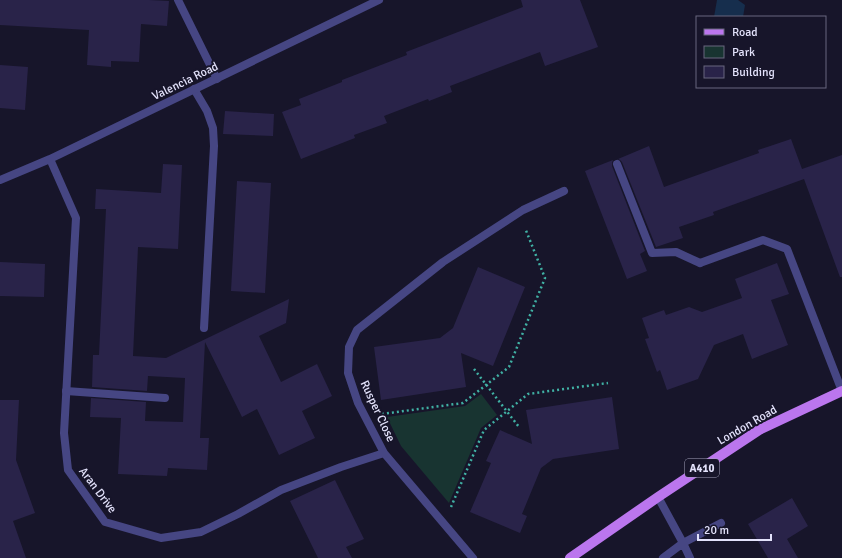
<svg xmlns="http://www.w3.org/2000/svg" width="842" height="558" font-family="Signika,sans-serif">
  <style>
    .green { fill: #183431 }
    .water { fill: #162e4d }
    .building { fill: #292349 }
    .lines { fill: none; stroke-linecap: round; stroke-linejoin: round }
    .path { stroke: #40b1a4; stroke-width: 2.5; stroke-dasharray: 2 3; stroke-linecap: butt }
    .lane { stroke: #464683; stroke-width: 8 }
    .street { stroke: #464683; stroke-width: 8 }
    .primary { stroke: #bb76ee; stroke-width: 10 }
    .labels { text-anchor: middle; stroke-width: 4; stroke-linejoin: round; paint-order: stroke }
    .shield { fill: #17152a; stroke: #a6a4bc; stroke-width: 1 }
    .shield-label { font-size: 11px; font-weight: bold; fill: #e3e2fb }
    .street-label { font-size: 12px; fill: #e3e2fb; stroke: #17152a }
  </style>
  <rect width="100%" height="100%" fill="#17152a"/>
  <!-- green -->
  <path class="green" d="M481 394 497 415 481 428 449 503 401 446 387 417 465 406Z"/>
  <!-- water -->
  <path class="water" d="M717 0H738L745 5 743 17H714Z"/>
  <!-- building -->
  <path class="building" d="M0 0H149L169 1 167 26 141 24 139 62 111 61V67L87 65 89 30 0 25Z
    M521 0H580L598 47 545 66 540 52 450 86 452 92 429 101 428 99 384 116 387 123 354 135 355 138 301 159 282 112 301 105 299 99 342 82V80L407 55 406 52 523 7Z
    M0 65 28 67 25 110 0 108Z
    M225 111 274 114 273 136 223 134Z
    M791 139 802 169 842 155V277H840L804 179 713 212 714 215 679 227 683 238 656 247 622 162 620 160 618 159 649 146 664 187 759 153 758 150Z
    M613 160 612 163V166L645 251 640 254 647 271 627 279 585 171Z
    M163 164 182 165 178 249 138 247 133 356 166 358 289 299 286 323 259 336 281 382 317 364 332 396 302 411 315 438 279 455 257 409 242 417 205 342 200 438H209L207 470 168 468 167 476 118 474 121 418 90 417 91 398 146 402 145 421 183 422 185 378 148 376 147 391 92 387 93 355H99L106 209H95L96 189 161 193Z
    M237 181 271 183 265 293 231 291Z
    M0 262 45 264 44 297 0 296Z
    M777 263 789 294 771 300 788 345 752 359 743 334 714 345 698 379 667 390 660 370 657 372 645 339 649 338 642 318 664 310 666 315 689 307 702 312 742 298 735 279Z
    M478 267 525 287 493 366 461 353 466 387 381 400 374 347 440 338 453 328Z
    M612 397 619 449 553 459 541 468 522 514 527 516 520 533 470 512 491 463 486 461 500 430 532 444 526 410Z
    M0 400H19L16 460 35 513 13 521 26 558H0Z
    M335 480 364 539 346 547 352 558H318L290 501Z
    M792 498 808 526 787 539 798 558H768L748 524Z"/>
  <g class="lines">
    <!-- path -->
    <path class="path" d="M474 369 519 427
      M382 414 463 403 509 367 545 278 525 228
      M451 507 484 430 528 394 608 383"/>
    <!-- lane -->
    <path class="lane" d="M178 0 217 79
      M194 89 207 111 213 128 214 146 204 328
      M617 164 652 253 676 252 700 263
      M66 391 165 398
      M683 543 721 523"/>
    <!-- street -->
    <path class="street" d="M50 159 76 218 64 433 68 470 105 522 161 538 201 532 238 514 281 490 341 467 384 453
      M0 180 50 159 379 0
      M700 263 763 240 787 249 842 391
      M658 497 683 543 663 558
      M683 543 690 558
      M473 558 384 453 358 403 348 373 349 347 357 330 443 262 523 210 564 191"/>
    <!-- primary -->
    <path class="primary" d="M570 558 658 497 759 430 842 391"/>
  </g>
  <g class="labels">
    <!-- shield labels -->
    <rect class="shield" x="685" y="459" width="34" height="18" rx="3"/>
    <g class="shield-label">
      <text x="702" y="472">A410</text>
    </g>
    <!-- street labels -->
    <g class="street-label">
      <text transform="translate(185 81) rotate(-26)" y="4">Valencia Road</text>
      <text transform="translate(378 411) rotate(65)" y="4">Rusper Close</text>
      <text transform="translate(747 425) rotate(-30)" y="4">London Road</text>
      <text transform="translate(98 490) rotate(53)" y="4">Aran Drive</text>
    </g>
  </g>
  <!-- legend -->
  <rect x="696" y="16" width="130" height="72" fill="#17152a" stroke="#69677e"/>
  <rect x="704" y="29" width="20" height="6" fill="#bb76ee" stroke="#69677e"/>
  <text x="732" y="36" font-size="12" fill="#e3e2fb">Road</text>
  <rect x="704" y="46" width="20" height="12" fill="#183431" stroke="#69677e"/>
  <text x="732" y="56" font-size="12" fill="#e3e2fb">Park</text>
  <rect x="704" y="66" width="20" height="12" fill="#292349" stroke="#69677e"/>
  <text x="732" y="76" font-size="12" fill="#e3e2fb">Building</text>
  <!-- scale -->
  <path d="M698 534v6h73v-6" fill="none" stroke="#e3e2fb" stroke-width="2"/>
  <text x="704" y="534" font-size="12" fill="#e3e2fb" stroke="#17152a" stroke-width="3" paint-order="stroke">20 m</text>
</svg>
